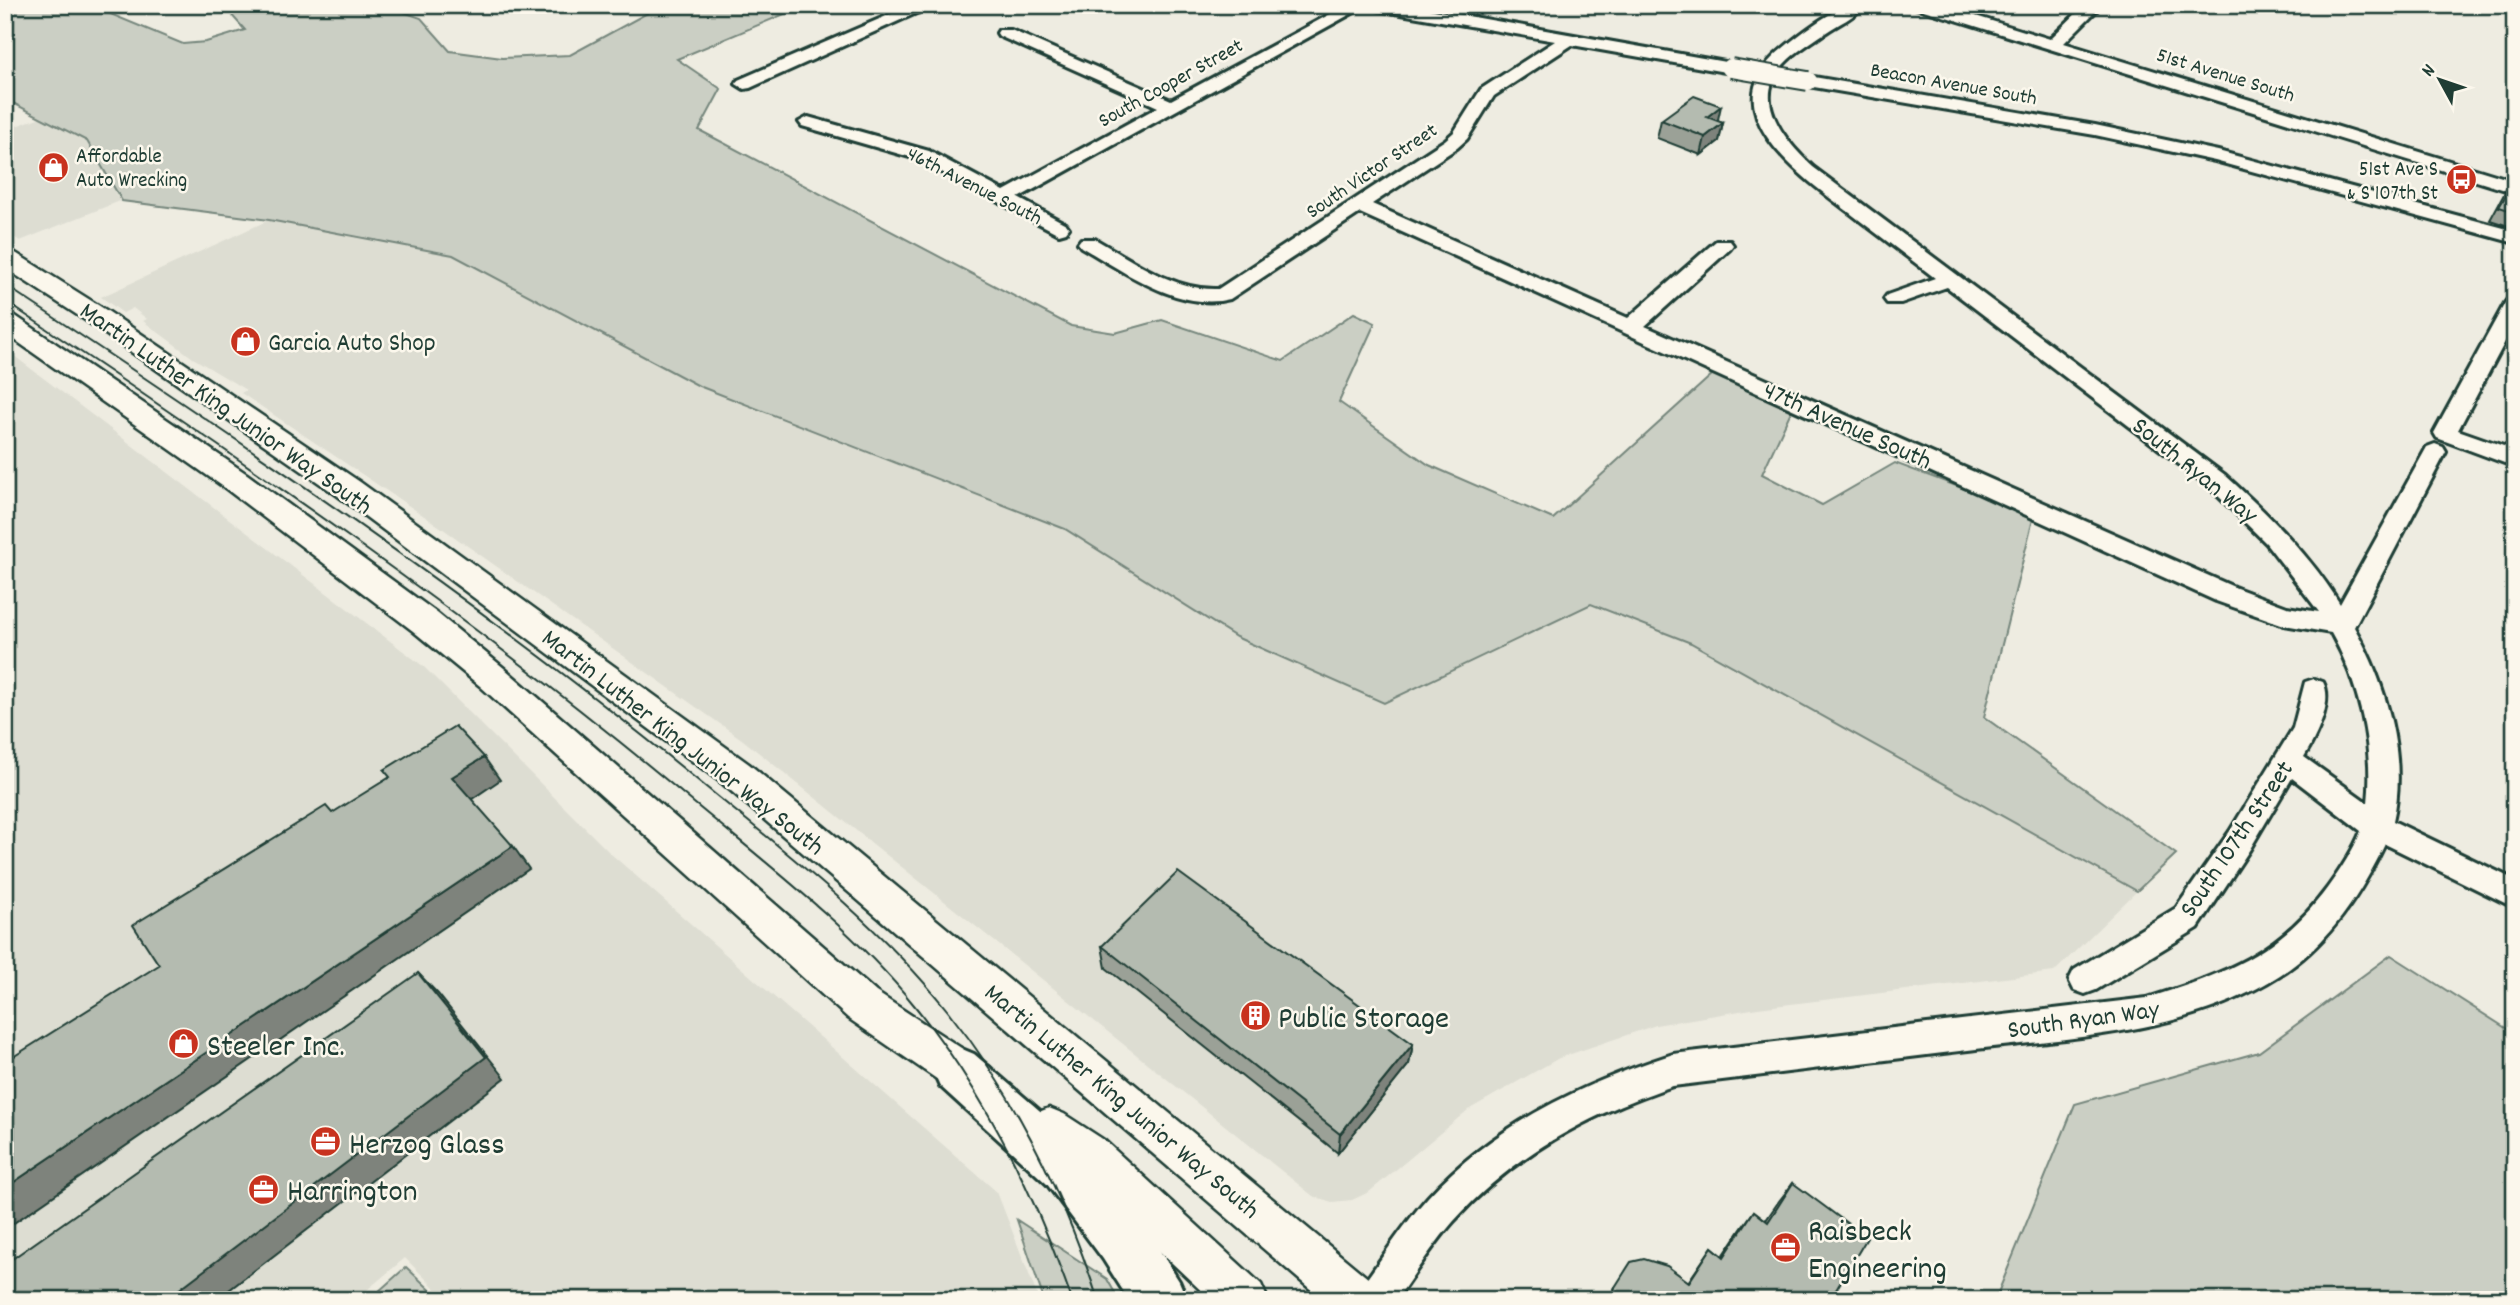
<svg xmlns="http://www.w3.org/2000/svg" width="2520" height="1305" font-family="Dekko,sans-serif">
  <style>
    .built { fill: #ddddd2 }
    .green { fill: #cbcfc4; stroke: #75867c; stroke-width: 2 }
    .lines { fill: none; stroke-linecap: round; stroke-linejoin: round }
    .minor-casing { stroke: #1f3d34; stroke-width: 6 }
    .major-casing { stroke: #1f3d34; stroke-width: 5 }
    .highway-casing { stroke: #1f3d34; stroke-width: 6 }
    .minor { fill: #fbf7ec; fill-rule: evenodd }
    .major { fill: #fbf7ec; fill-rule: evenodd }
    .highway { fill: #fbf7ec; fill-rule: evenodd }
    .tram { stroke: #1f3d34; stroke-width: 2 }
    .minor-bridge-casing { stroke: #1f3d34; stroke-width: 22; stroke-linecap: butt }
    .minor-bridge { stroke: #fbf7ec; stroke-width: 18 }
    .wall { fill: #9ba197; stroke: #1f3d34; stroke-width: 2 }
    .shaded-wall { fill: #7e837b; stroke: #1f3d34; stroke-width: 2 }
    .building { fill: #b4bbb0; stroke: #1f3d34; stroke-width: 2 }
    .labels { text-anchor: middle; stroke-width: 5; stroke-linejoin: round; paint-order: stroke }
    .far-street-label { font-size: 21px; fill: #1f3d34; stroke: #fbf7ec }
    .far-poi-label { font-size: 21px; fill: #1f3d34; stroke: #fbf7ec; text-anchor: start }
    .poi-label { font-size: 26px; fill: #1f3d34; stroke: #fbf7ec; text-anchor: start }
    .street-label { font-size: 26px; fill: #1f3d34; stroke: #fbf7ec }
    .near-poi-label { font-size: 32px; fill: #1f3d34; stroke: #fbf7ec; text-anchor: start }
  </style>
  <rect width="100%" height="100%" fill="#eeece1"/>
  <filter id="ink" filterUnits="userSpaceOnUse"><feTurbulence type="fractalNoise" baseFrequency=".0143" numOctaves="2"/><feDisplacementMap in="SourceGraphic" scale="14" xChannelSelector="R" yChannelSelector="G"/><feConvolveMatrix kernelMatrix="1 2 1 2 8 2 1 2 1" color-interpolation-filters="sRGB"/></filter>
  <g filter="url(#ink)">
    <!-- built -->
    <path class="built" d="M41 117 87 141 120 201 20 241 5 231V130Z
      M269 220 453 255 699 386 1065 529 1236 637 1384 703 1590 603 1691 643 2137 891 2054 972 1758 1008 1656 1025 1559 1058 1468 1110 1369 1192 1352 1200 1332 1202 1313 1196 743 740 439 526 241 393 246 390 193 358 143 321 147 319 133 308 123 313 101 297Z
      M5 349 423 666 611 854 997 1192 1039 1300H447L405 1258 355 1300H5Z"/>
    <!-- green -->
    <path class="green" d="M5 5H103L108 13 183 44 206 42 245 30 229 12 251 5H383L421 18 450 51 502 58 570 55 662 5H806L677 59 721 89 699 130 1071 326 1115 333 1162 320 1283 361 1354 313 1375 323 1339 402 1429 465 1553 519 1714 373 1792 409 1762 474 1822 505 1895 463 2034 515 1984 717 2176 854 2137 891 1691 643 1591 604 1384 703 1236 637 1065 529 699 386 453 255 269 220 122 201 87 141 5 99Z
      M2391 955 2515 1034V1300H1995L2075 1104 2259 1052Z
      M1017 1220 1107 1279 1119 1300H1044Z
      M406 1267 441 1300H369Z"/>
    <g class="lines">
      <defs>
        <path id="minor" d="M912 5H934L750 88 744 89 736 84 738 80Z
          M1347 5H1367L1018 198 1066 224 1069 228 1066 232 1059 234 917 159 802 126 799 122 808 117 929 151 1004 191 1158 107 999 36 997 33 999 30H1011L1171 100Z
          M1370 5H1406L1731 63 1739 68 1731 73 1572 45 1494 96 1467 139 1457 148 1372 204 1628 318 1716 241H1730L1733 245 1730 249 1645 326 2234 587 2287 607 2319 612 2266 543 2209 487 1947 287 1901 303H1887L1884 299 1887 295 1935 278C1907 256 1878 235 1850 213 1802 177 1706 110 1782 49 1800 34 1822 17 1844 7 1850 4 1858 5 1865 5 1855 17 1838 24 1825 33 1810 43 1790 55 1779 70 1753 104 1788 144 1813 167L2225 475C2268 514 2310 555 2340 604L2427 447 2435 444 2443 447 2446 452 2354 627C2386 683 2408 757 2393 821L2515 880V908L2385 844C2361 894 2328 945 2280 975 2188 1034 2073 1037 1968 1050 1870 1062 1771 1074 1673 1086 1589 1114 1513 1155 1453 1222 1432 1246 1415 1273 1396 1300H1356L1361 1287C1383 1257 1403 1225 1428 1197 1494 1125 1581 1084 1673 1054L2147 998C2224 974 2279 954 2328 887 2341 869 2353 851 2361 831L2292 778 2250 849 2198 928 2096 990 2085 994 2074 990 2069 980 2074 970 2176 908 2230 831 2293 728 2305 682 2314 679 2323 682C2334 702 2315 739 2304 757L2368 803C2374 746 2359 683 2331 633L2284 625 2216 601 1360 213 1230 299C1179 312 1123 271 1081 247L1078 243 1081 239H1095C1132 260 1174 291 1218 289L1445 140 1454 132 1481 89 1555 41 1378 10Z
          M1915 5H1940L2050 39 2085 5H2102L2064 43 2515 181V193L1917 8Z
          M1808 76 2095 125 2218 151 2515 231V243L2215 161 2095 135 1802 85 1800 81 1802 77Z
          M2515 297V323L2458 430 2515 450V467L2437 438 2434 433 2505 303 2508 299Z"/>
        <path id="major" d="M5 250 14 252 106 310 360 482 749 764 1375 1284 1382 1300H1323L723 784 338 496 88 322 5 268Z
          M5 313 14 315 247 474 437 613 504 668 876 992 990 1067 996 1081 990 1095 975 1101 960 1095 848 1018 480 686 413 631 225 488 5 333Z
          M1049 1108 1064 1114 1104 1140 1261 1284 1268 1300H1211L1074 1170 1034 1144 1027 1129 1034 1114Z"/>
        <path id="highway" d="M957 1047 974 1054 1083 1148 1141 1221 1179 1281 1187 1300H1129L1103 1259 1047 1184 940 1086 933 1070 940 1054Z"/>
      </defs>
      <!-- minor casing -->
      <use href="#minor" class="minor-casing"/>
      <!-- major casing -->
      <use href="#major" class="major-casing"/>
      <!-- highway casing -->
      <use href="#highway" class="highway-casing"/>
      <!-- minor -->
      <use href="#minor" class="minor"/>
      <!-- major -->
      <use href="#major" class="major"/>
      <!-- highway -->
      <use href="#highway" class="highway"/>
      <!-- tram -->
      <path class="tram" d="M5 285C241 441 476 599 695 778 783 850 876 921 947 1010 1017 1097 1064 1195 1098 1300
        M5 301C241 459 476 619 694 803 770 866 851 928 914 1005 985 1093 1035 1194 1072 1300"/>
      <defs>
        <path id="minor-bridge" d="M1731 68 1808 81"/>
      </defs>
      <!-- minor-bridge casing -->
      <use href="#minor-bridge" class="minor-bridge-casing"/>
      <!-- minor-bridge -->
      <use href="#minor-bridge" class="minor-bridge"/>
    </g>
    <!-- wall -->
    <path class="wall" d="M1661 120 1717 121 1723 123 1719 141 1701 155 1657 138Z
      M2514 182H2515V228L2490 220 2504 194Z
      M1102 946 1413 1044 1409 1064 1338 1153 1106 968Z
      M1793 1183 1830 1300H1607L1615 1287 1688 1282 1712 1247 1723 1256 1741 1229 1754 1211 1766 1220 1779 1201Z"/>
    <!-- shaded-wall -->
    <path class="shaded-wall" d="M1721 106 1717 124 1707 117Z
      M1723 123 1719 141 1701 155 1705 137Z
      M484 757 500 780 469 801 452 777Z
      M513 846 529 869 5 1229V1188Z
      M418 973 438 994 505 1078 216 1300H165Z
      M1413 1044 1409 1064 1338 1153 1340 1134Z"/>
    <!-- building -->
    <path class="building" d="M1694 96 1721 106 1707 117 1723 123 1705 137 1661 120Z
      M2514 182H2515V212L2499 207Z
      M455 726 484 757 452 777 513 846 5 1188V1062L159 965 133 925 326 806 332 813 390 777 384 770Z
      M1178 872 1413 1044 1340 1134 1102 946Z
      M418 973 486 1057 165 1300H5V1264Z
      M1793 1183 1867 1238 1830 1300H1613L1615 1287 1631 1262 1644 1259 1667 1266 1689 1282 1712 1247 1724 1257 1754 1211 1768 1222Z"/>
  </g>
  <!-- icons -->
  <defs>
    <symbol id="shop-disc" viewBox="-11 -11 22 22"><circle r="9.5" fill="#c8321e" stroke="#fbf7ec"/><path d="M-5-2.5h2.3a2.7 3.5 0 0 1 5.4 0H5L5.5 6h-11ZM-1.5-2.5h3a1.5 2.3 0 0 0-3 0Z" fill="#fff"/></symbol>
    <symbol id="bus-disc" viewBox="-11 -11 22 22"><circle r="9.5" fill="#c8321e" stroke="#fbf7ec"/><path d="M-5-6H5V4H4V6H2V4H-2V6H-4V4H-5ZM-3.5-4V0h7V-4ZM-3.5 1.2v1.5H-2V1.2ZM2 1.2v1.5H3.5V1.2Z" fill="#fff"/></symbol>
    <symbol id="building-disc" viewBox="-11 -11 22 22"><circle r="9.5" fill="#c8321e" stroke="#fbf7ec"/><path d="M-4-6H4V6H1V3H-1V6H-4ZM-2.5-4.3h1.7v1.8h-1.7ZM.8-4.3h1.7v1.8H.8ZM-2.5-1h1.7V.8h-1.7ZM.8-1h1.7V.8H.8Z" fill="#fff"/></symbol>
    <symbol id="office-disc" viewBox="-11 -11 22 22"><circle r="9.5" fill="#c8321e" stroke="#fbf7ec"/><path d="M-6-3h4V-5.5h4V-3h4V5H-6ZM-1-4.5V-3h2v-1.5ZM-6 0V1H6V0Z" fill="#fff"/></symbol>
  </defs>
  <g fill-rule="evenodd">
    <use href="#shop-disc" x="36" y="150" width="35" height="35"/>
    <use href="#bus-disc" x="2444" y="162" width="35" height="35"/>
    <use href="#shop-disc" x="228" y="324" width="35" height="35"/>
    <use href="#building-disc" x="1238" y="998" width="35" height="35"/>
    <use href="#shop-disc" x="166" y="1026" width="35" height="35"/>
    <use href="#office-disc" x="308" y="1124" width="35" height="35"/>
    <use href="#office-disc" x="246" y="1172" width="35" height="35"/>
    <use href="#office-disc" x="1768" y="1230" width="35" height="35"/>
  </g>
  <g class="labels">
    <!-- far-street labels -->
    <g class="far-street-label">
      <text transform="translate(2226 74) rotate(17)" y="7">51st Avenue South</text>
      <text transform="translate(1170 82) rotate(-29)" y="7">South Cooper Street</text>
      <text transform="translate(1954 83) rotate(10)" y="7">Beacon Avenue South</text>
      <text transform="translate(1371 170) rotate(-34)" y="7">South Victor Street</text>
      <text transform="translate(975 185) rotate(27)" y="7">46th Avenue South</text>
    </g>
    <!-- far-poi labels -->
    <g class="far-poi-label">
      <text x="76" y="162">Affordable<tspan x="76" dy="24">Auto Wrecking</tspan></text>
      <text x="2438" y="175" text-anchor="end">51st Ave S<tspan x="2438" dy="24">&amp; S 107th St</tspan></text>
    </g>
    <!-- poi labels -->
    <g class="poi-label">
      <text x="268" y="350">Garcia Auto Shop</text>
    </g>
    <!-- street labels -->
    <g class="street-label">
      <text transform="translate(227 407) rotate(35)" y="9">Martin Luther King Junior Way South</text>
      <text transform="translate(1848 424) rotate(24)" y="9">47th Avenue South</text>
      <text transform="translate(2196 469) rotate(39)" y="9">South Ryan Way</text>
      <text transform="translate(684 741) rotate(38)" y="9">Martin Luther King Junior Way South</text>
      <text transform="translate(2235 838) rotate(-56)" y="9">South 107th Street</text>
      <text transform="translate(2083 1018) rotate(-8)" y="9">South Ryan Way</text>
      <text transform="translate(1123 1100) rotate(40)" y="9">Martin Luther King Junior Way South</text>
    </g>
    <!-- near-poi labels -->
    <g class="near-poi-label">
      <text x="1278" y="1027">Public Storage</text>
      <text x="207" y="1055">Steeler Inc.</text>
      <text x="349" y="1153">Herzog Glass</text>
      <text x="287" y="1200">Harrington</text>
      <text x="1808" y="1240">Raisbeck<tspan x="1808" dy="37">Engineering</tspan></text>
    </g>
  </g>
  <!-- margin -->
  <rect width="2520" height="1305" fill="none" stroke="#fbf7ec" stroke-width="28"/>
  <rect x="14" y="14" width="2492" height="1277" fill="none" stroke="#1f3d34" stroke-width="2.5" filter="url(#ink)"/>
  <!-- north arrow -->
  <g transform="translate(2440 80) rotate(310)" stroke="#fbf7ec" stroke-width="5" paint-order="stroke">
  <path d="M0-5L12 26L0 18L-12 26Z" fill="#1f3d34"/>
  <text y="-10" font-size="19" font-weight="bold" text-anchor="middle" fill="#1f3d34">N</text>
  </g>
</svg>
